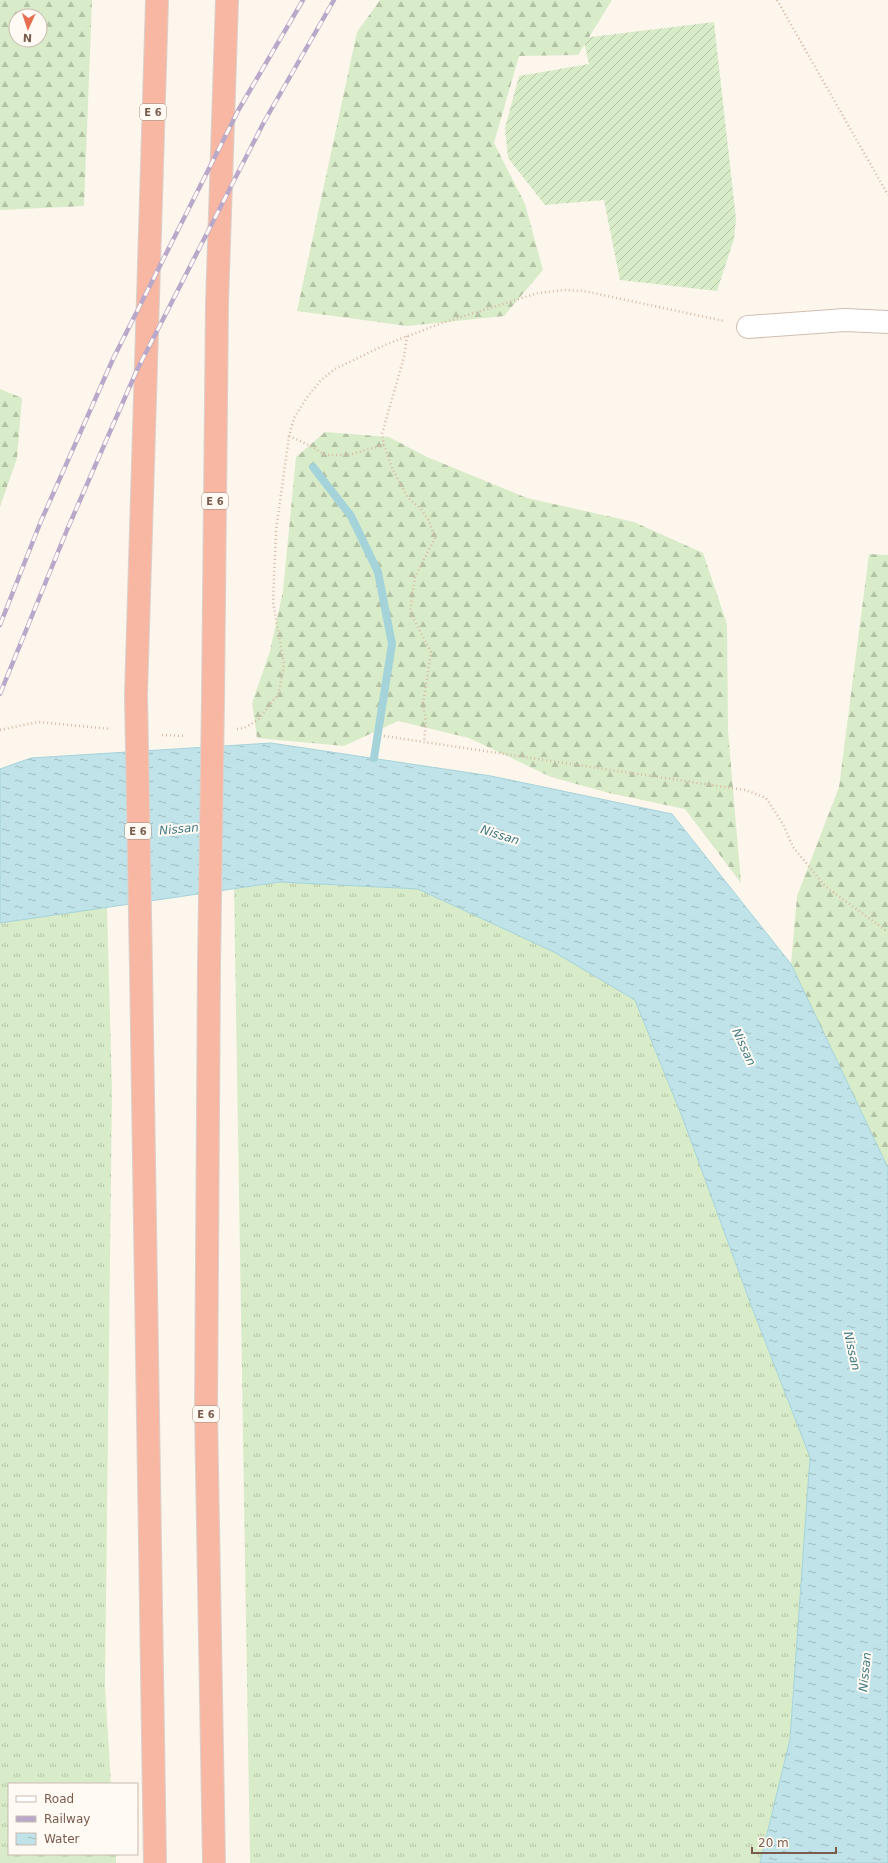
<svg xmlns="http://www.w3.org/2000/svg" width="888" height="1863" font-family="'DejaVu Sans',sans-serif">
  <style>
    .grass { fill: url(#grass-tufts) }
    .forest { fill: url(#forest-firs); fill-rule: evenodd }
    .garden { fill: url(#garden-furrows) }
    .water { fill: url(#water-ripples); stroke: #a5d3da }
    .lines { fill: none; stroke-linecap: round; stroke-linejoin: round }
    .stream { stroke: #a5d3da; stroke-width: 8 }
    .minor-casing { stroke: #d1beb0; stroke-width: 24 }
    .motorway-casing { stroke: #dad1cd; stroke-width: 24 }
    .path { stroke: #d9b8a5; stroke-width: 2.5; stroke-dasharray: 1 3; stroke-linecap: butt }
    .minor { stroke: #fff; stroke-width: 22 }
    .motorway { stroke: #f7b7a3; stroke-width: 22 }
    .rail-casing { stroke: #b9a8c9; stroke-width: 4.5 }
    .rail { stroke: #fffaf3; stroke-width: 3; stroke-dasharray: 9; stroke-linecap: butt }
    .motorway-bridge-casing { stroke: #dad1cd; stroke-width: 24; stroke-linecap: butt }
    .motorway-bridge { stroke: #f7b7a3; stroke-width: 22 }
    .labels { text-anchor: middle; stroke-width: 4; stroke-linejoin: round; paint-order: stroke }
    .shield { fill: #fffaf3; stroke: #a28b7f; stroke-width: 1 }
    .shield-label { font-size: 10px; font-weight: bold; fill: #7a5c4d }
    .water-label { font-size: 12px; font-style: italic; fill: #437c86; stroke: #fffaf3 }
  </style>
  <defs>
    <pattern id="grass-tufts" width="24" height="20" patternUnits="userSpaceOnUse"><rect width="24" height="20" fill="#d8ecc9"/><path d="M3 7l-1-3M5 7V3M7 7l1-3M15 17l-1-3M17 17v-4M19 17l1-3" fill="none" stroke="#b4c2a5"/></pattern>
    <pattern id="forest-firs" width="22" height="20" patternUnits="userSpaceOnUse"><rect width="22" height="20" fill="#d8ecc9"/><path d="M5 1l3.5 6h-7zM16 11l3.5 6h-7z" fill="#b4c2a5"/></pattern>
    <pattern id="garden-furrows" width="10" height="10" patternUnits="userSpaceOnUse"><rect width="10" height="10" fill="#d8ecc9"/><path d="M-1 1l2-2M0 10L10 0M9 11l2-2" fill="none" stroke="#b4c2a5"/></pattern>
    <pattern id="water-ripples" width="26" height="14" patternUnits="userSpaceOnUse"><rect width="26" height="14" fill="#bfe3e8"/><path d="M2 4q2-2 4 0t4 0M15 11q2-2 4 0t4 0" fill="none" stroke="#a0bbbe"/></pattern>
  </defs>
  <rect width="100%" height="100%" fill="#fdf6ec"/>
  <!-- grass -->
  <path class="grass" d="M280 882 418 889 554 952 635 1000 683 1119 751 1305 810 1457 790 1739 760 1863H250L234 889Z
    M107 907 112 1090 105 1686 111 1784H9V1854H116V1863H0V923Z"/>
  <!-- forest -->
  <path class="forest" d="M0 0H92L84 206 0 210ZM16 16H40V40H16Z
    M380 0H612L578 55 519 56 494 143 525 204 543 270 504 316 407 326 297 311 357 32Z
    M0 389 22 398 17 458 0 507Z
    M325 432 389 437 427 457 527 498 634 522 703 553 727 624 728 731 741 883 685 809 609 793 551 777 469 738 398 721 344 746 257 738 252 703 270 651 283 591 296 457Z
    M869 554 888 555V1168L791 964 797 896 839 787Z"/>
  <!-- garden -->
  <path class="garden" d="M714 22 736 219 734 239 717 291 620 280 604 200 545 205 508 158 505 128 519 76 589 64 583 38Z"/>
  <!-- water -->
  <path class="water" d="M271 743 491 776 672 814 791 964 888 1168V1863H760L790 1739 810 1457 751 1305 683 1119 635 1000 554 952 418 889 280 882 0 923V769L31 758Z"/>
  <g class="lines">
    <!-- stream -->
    <path class="stream" d="M313 467 351 516 378 572 392 644 374 758"/>
    <defs>
      <path id="minor" d="M748 327 845 320 888 322"/>
      <path id="motorway" d="M136 695 157 0
        M213 698 217 304 227 0
        M209 965 206 1413 214 1863
        M141 968 155 1863"/>
    </defs>
    <!-- minor casing -->
    <use href="#minor" class="minor-casing"/>
    <!-- motorway casing -->
    <use href="#motorway" class="motorway-casing"/>
    <!-- path -->
    <path class="path" d="M777 0 888 195
      M407 336 404 357 382 434 384 445 393 470 408 498 421 509 429 521 435 538 415 577 410 612 431 652 423 704 426 722 424 741
      M289 436 311 446 325 455H348L384 445
      M237 729 244 728 258 720 279 693 284 664 273 602 276 531 289 436 294 418 308 396 321 380 335 369 387 344 442 323 538 293 564 290 584 291 724 321
      M0 730 38 722 111 729
      M162 735 186 736
      M384 736 745 790 766 798 783 824 793 847 825 886 888 932"/>
    <!-- minor -->
    <use href="#minor" class="minor"/>
    <!-- motorway -->
    <use href="#motorway" class="motorway"/>
    <defs>
      <path id="rail" d="M0 625 41 521 113 359 239 109 303 0
        M0 694 67 530 137 370 264 122 334 0"/>
    </defs>
    <!-- rail casing -->
    <use href="#rail" class="rail-casing"/>
    <!-- rail -->
    <use href="#rail" class="rail"/>
    <defs>
      <path id="motorway-bridge" d="M136 695 141 968
        M209 965 213 698"/>
    </defs>
    <!-- motorway-bridge casing -->
    <use href="#motorway-bridge" class="motorway-bridge-casing"/>
    <!-- motorway-bridge -->
    <use href="#motorway-bridge" class="motorway-bridge"/>
  </g>
  <g class="labels">
    <!-- shield labels -->
    <g class="shield">
      <rect x="140" y="104" width="26" height="16" rx="3"/>
      <rect x="202" y="493" width="26" height="16" rx="3"/>
      <rect x="125" y="823" width="26" height="16" rx="3"/>
      <rect x="193" y="1406" width="26" height="16" rx="3"/>
    </g>
    <g class="shield-label">
      <text x="153" y="116">E 6</text>
      <text x="215" y="505">E 6</text>
      <text x="138" y="835">E 6</text>
      <text x="206" y="1418">E 6</text>
    </g>
    <!-- water labels -->
    <g class="water-label">
      <text transform="translate(179 829) rotate(-5)" y="4">Nissan</text>
      <text transform="translate(500 835) rotate(18)" y="4">Nissan</text>
      <text transform="translate(744 1047) rotate(65)" y="4">Nissan</text>
      <text transform="translate(852 1351) rotate(77)" y="4">Nissan</text>
      <text transform="translate(865 1672) rotate(-84)" y="4">Nissan</text>
    </g>
  </g>
  <!-- legend -->
  <rect x="8" y="1783" width="130" height="72" fill="#fffaf3" stroke="#cabbb1"/>
  <rect x="16" y="1796" width="20" height="6" fill="#ffffff" stroke="#cabbb1"/>
  <text x="44" y="1803" font-size="12" fill="#7a5c4d">Road</text>
  <rect x="16" y="1816" width="20" height="6" fill="#b9a8c9" stroke="#cabbb1"/>
  <text x="44" y="1823" font-size="12" fill="#7a5c4d">Railway</text>
  <rect x="16" y="1833" width="20" height="12" fill="url(#water-ripples)" stroke="#cabbb1"/>
  <text x="44" y="1843" font-size="12" fill="#7a5c4d">Water</text>
  <!-- north arrow -->
  <g transform="translate(28 28) rotate(183)"><circle r="19" fill="#fffaf3" stroke="#cabbb1"/>
  <path d="M0-3L7 15L0 10L-7 15Z" fill="#e76f51"/>
  <text y="-6" font-size="11" font-weight="bold" text-anchor="middle" fill="#7a5c4d">N</text>
  </g>
  <!-- scale -->
  <path d="M752 1847v6h84v-6" fill="none" stroke="#7a5c4d" stroke-width="2"/>
  <text x="758" y="1847" font-size="12" fill="#7a5c4d" stroke="#fffaf3" stroke-width="3" paint-order="stroke">20 m</text>
</svg>
